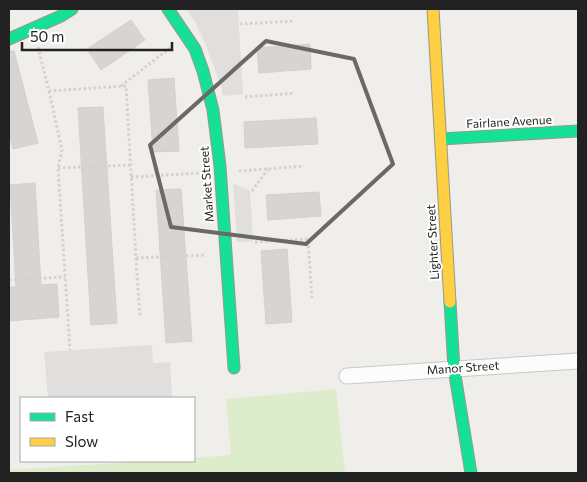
<svg xmlns="http://www.w3.org/2000/svg" width="587" height="482" font-family="Commissioner,sans-serif">
  <style>
    .grass { fill: #ddeccb }
    .parking { fill: #e0dfde }
    .building { fill: #d7d4d2; stroke: #d3d0cc }
    .lines { fill: none; stroke-linecap: round; stroke-linejoin: round }
    .street-casing { stroke: #c9c8c7; stroke-width: 17 }
    .fast-casing { stroke: #999a82; stroke-width: 13 }
    .slow-casing { stroke: #999a82; stroke-width: 13 }
    .path { stroke: #dccecd; stroke-width: 3; stroke-dasharray: 2.5 2.5; stroke-linecap: butt }
    .street { stroke: #fdfcfc; stroke-width: 15 }
    .fast { stroke: #16e098; stroke-width: 11 }
    .slow { stroke: #ffcf43; stroke-width: 11 }
    .marked { fill: none; stroke: #6a6968; stroke-width: 4; stroke-linejoin: round }
    .labels { text-anchor: middle; stroke-width: 4; stroke-linejoin: round; paint-order: stroke }
    .street-label { font-size: 12px; fill: #222; stroke: #fff }
  </style>
  <rect width="100%" height="100%" fill="#f0eeeb"/>
  <!-- grass -->
  <path class="grass" d="M336 389 345 473H9V470L147 461H194V458L231 455 226 399Z"/>
  <!-- parking -->
  <path class="parking" d="M186 9H238L243 94 223 96 221 86 205 43 195 22Z
    M233 183 250 191 253 241 237 242Z
    M152 345 153 363 170 362 172 397 48 398 44 352Z"/>
  <!-- building -->
  <path class="building" d="M131 20 145 40 101 70 87 49Z
    M310 44 311 69 259 73 257 48Z
    M9 51H14L38 143 13 149 9 133Z
    M174 78 179 151 153 152 148 80Z
    M103 107 117 323 91 325 78 108Z
    M315 118H316L318 144 245 148 244 122Z
    M35 183 41 285 57 284 59 317 9 321V287H16L10 185Z
    M181 189 192 341 166 343 156 190Z
    M319 192 321 216 268 220 266 195Z
    M287 249 292 322 266 324 261 251Z"/>
  <g class="lines">
    <defs>
      <path id="street" d="M347 376 578 361"/>
      <path id="fast" d="M168 9 195 49 203 71 213 110 220 166 234 368
        M9 39 61 16 72 9
        M441 139 578 131
        M450 302 454 369 471 473"/>
      <path id="slow" d="M433 9 450 302"/>
    </defs>
    <!-- street casing -->
    <use href="#street" class="street-casing"/>
    <!-- fast casing -->
    <use href="#fast" class="fast-casing"/>
    <!-- slow casing -->
    <use href="#slow" class="slow-casing"/>
    <!-- path -->
    <path class="path" d="M240 24 295 21
      M38 47 49 91 126 86 136 258 206 255
      M121 86 170 48
      M49 91 62 150 58 168 70 350
      M245 97 295 93
      M58 168 131 165
      M239 171 304 166
      M131 177 201 173
      M252 191 268 169
      M255 242 308 239 312 298
      M136 258 140 318
      M9 280 65 277"/>
    <!-- street -->
    <use href="#street" class="street"/>
    <!-- fast -->
    <use href="#fast" class="fast"/>
    <!-- slow -->
    <use href="#slow" class="slow"/>
  </g>
  <!-- marked area -->
  <path class="marked" d="M266 41 354 59 393 164 306 244 171 227 150 145Z"/>
  <g class="labels">
    <!-- street labels -->
    <g class="street-label">
      <text transform="translate(509 122) rotate(-3)" y="4">Fairlane Avenue</text>
      <text transform="translate(207 184) rotate(-94)" y="4">Market Street</text>
      <text transform="translate(433 242) rotate(-93)" y="4">Lighter Street</text>
      <text transform="translate(463 368) rotate(-4)" y="4">Manor Street</text>
    </g>
  </g>
  <!-- border -->
  <rect width="587" height="482" fill="none" stroke="#222222" stroke-width="20"/>
  <!-- legend -->
  <rect x="20" y="397" width="175" height="65" fill="#ffffff" stroke="#a7a7a7"/>
  <rect x="30" y="413" width="25" height="8" fill="#16e098" stroke="#a7a7a7"/>
  <text x="65" y="422" font-size="15" fill="#222222">Fast</text>
  <rect x="30" y="438" width="25" height="8" fill="#ffcf43" stroke="#a7a7a7"/>
  <text x="65" y="447" font-size="15" fill="#222222">Slow</text>
  <!-- scale -->
  <path d="M22 42v8h150v-8" fill="none" stroke="#222222" stroke-width="2.5"/>
  <text x="30" y="42" font-size="15" fill="#222222" stroke="#ffffff" stroke-width="4" paint-order="stroke">50 m</text>
</svg>
